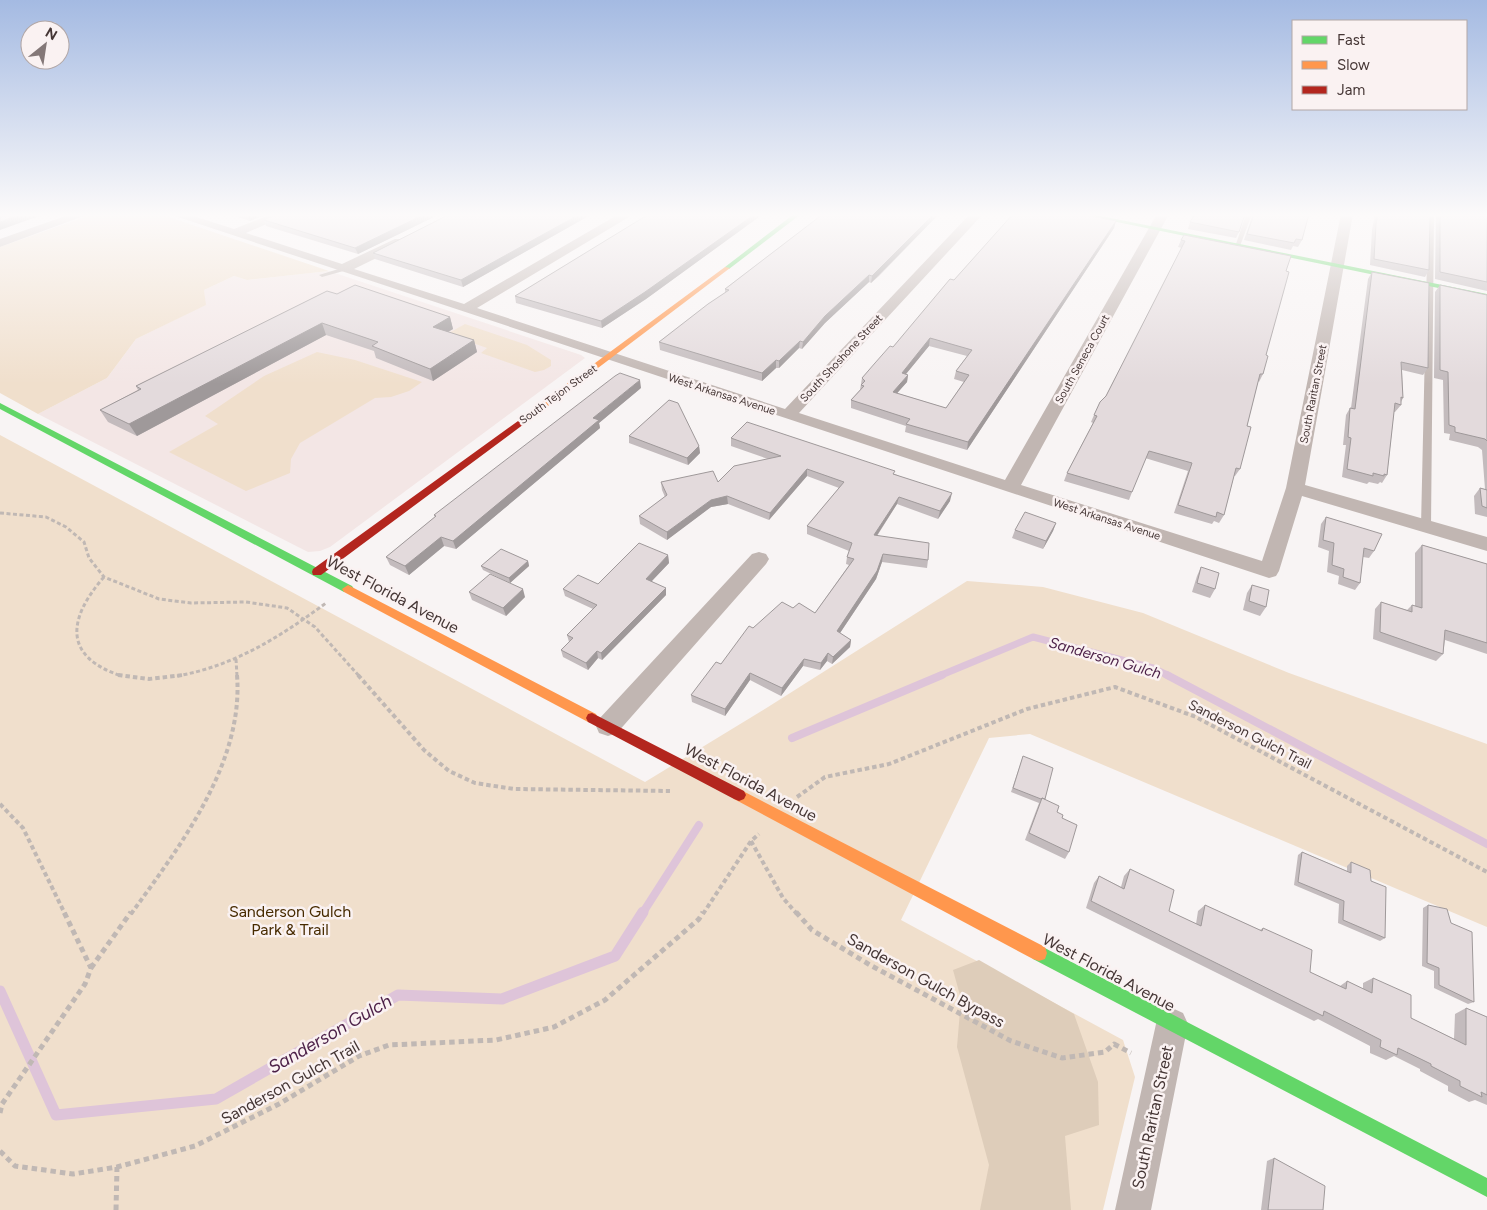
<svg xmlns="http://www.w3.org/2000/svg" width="1487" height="1210" font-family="Figtree,sans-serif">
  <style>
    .built { fill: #f3e6e5 }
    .green { fill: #f0dfcc }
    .forest { fill: #decdba }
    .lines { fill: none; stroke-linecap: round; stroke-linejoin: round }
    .stream-far2 { stroke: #dec4d9; stroke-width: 7 }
    .stream-far1 { stroke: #dec4d9; stroke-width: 8 }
    .stream { stroke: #dec4d9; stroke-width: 11 }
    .path-far2 { stroke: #c0b8b4; stroke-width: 3; stroke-dasharray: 4 2.5; stroke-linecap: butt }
    .path-far1 { stroke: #c0b8b4; stroke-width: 4; stroke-dasharray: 4.5 3; stroke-linecap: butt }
    .path { stroke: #c0b8b4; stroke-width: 5; stroke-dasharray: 5.5 4; stroke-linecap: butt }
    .lane { fill: #c1b6b2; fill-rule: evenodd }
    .street { fill: #c1b6b2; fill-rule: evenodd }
    .fast { fill: #63d668; fill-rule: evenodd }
    .slow { fill: #ff974d; fill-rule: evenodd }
    .jam { fill: #b3261e; fill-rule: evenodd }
    .wall { fill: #c3bbbd; fill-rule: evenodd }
    .shaded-wall { fill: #9f999a }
    .building { fill: #e3dadc; stroke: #9f999a; fill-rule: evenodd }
    .labels { text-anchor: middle; stroke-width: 5; stroke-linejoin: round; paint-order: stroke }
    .far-street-label { font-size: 11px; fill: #453635; stroke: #faf2f2 }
    .street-label { font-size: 14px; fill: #453635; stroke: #faf2f2 }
    .water-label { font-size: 15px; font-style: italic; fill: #4b1f47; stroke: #faf2f2 }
    .near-street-label { font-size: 16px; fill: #453635; stroke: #faf2f2 }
    .near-park-label { font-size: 16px; fill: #472b00; stroke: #faf2f2 }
    .near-water-label { font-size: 18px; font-style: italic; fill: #4b1f47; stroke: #faf2f2 }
  </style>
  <rect width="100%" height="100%" fill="#f8f4f4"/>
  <!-- built -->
  <path class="built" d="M329 271 581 355 585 358 330 547 320 551 308 552 38 414 107 378 136 339 205 305 204 290 234 276 247 280Z"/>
  <!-- green -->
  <path class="green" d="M93 214H160L329 271 247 280 234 276 204 290 206 305 136 339 107 378 38 414 0 393V247Z
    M465 324 527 345 551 360V366L544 370 535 372 481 353 487 348 447 334Z
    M317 352 355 360 422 382 409 391 391 397 375 398 300 443 291 459 290 473 246 491 169 452 218 424 205 416 264 376Z
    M0 435 645 782 768 707 967 581 1043 587 1143 613 1289 673 1487 744V927L1030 734 989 738 901 920 1123 1040 1135 1077 1103 1210H0Z"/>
  <!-- forest -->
  <path class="forest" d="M979 960 1074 1014 1098 1082 1099 1125 1065 1136 1071 1210H980L989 1165 957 1047 961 999 953 970Z"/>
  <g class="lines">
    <!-- stream-far2 -->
    <path class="stream-far2" d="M939 676 1033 637 1153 668 1169 676"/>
    <!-- stream-far1 -->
    <path class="stream-far1" d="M1167 675 1487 844
      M792 738 942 675
      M642 914 699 825"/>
    <!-- stream -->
    <path class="stream" d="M0 991 56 1115 216 1099 398 995 502 999 615 956 643 912"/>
    <!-- path-far2 -->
    <path class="path-far2" d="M0 513 46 517 66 527 84 542 89 558 104 577 159 599 191 603 246 602 287 608 315 627 359 676
      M104 577C68 618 62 657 122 676
      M236 659 237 676
      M177 676C234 666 280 637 326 603"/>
    <!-- path-far1 -->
    <path class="path-far1" d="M118 675 149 679 183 675
      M358 675 424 750 449 771 475 783 514 789 670 791
      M797 797 825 777 889 764 1027 709 1115 687 1196 717 1487 872
      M0 804 23 828 65 914
      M751 841 783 898 797 914
      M131 914C180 846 244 763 237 675
      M703 914 751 841 759 834"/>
    <!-- path -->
    <path class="path" d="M796 912 812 930 870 965 1011 1041 1062 1058 1105 1052 1114 1044 1131 1053
      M91 968 131 912
      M0 1113 2 1104 85 984 91 968 64 912
      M0 1151 15 1166 73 1174 117 1167 195 1146 279 1104 359 1056 389 1045 496 1040 554 1027 605 1000 699 919 703 912
      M116 1210 117 1167"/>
    <!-- lane -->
    <path class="lane" d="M1246 214H1252L1240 246 1235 247Z
      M1428 214H1434L1431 526 1426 529 1421 526Z
      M345 267 347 268V270L322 277 319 275Z"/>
    <!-- street -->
    <path class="street" d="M71 214H89L0 247V239Z
      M169 214H187L234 229 272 214H289L246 233 342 264 395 239H403L405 242 403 245 354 269 464 304 619 214H634L477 308 785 409 970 214H983L799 413 1005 480 1157 214H1169L1021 485 1262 561 1286 488 1341 214H1353L1305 485 1487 537V551L1302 496 1279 571 1276 576 1269 578Z
      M759 552 766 554 769 559 766 564 617 733 608 736 599 733 596 726 599 719 752 554Z
      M1172 1008 1183 1013 1188 1024 1151 1210H1115L1156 1024 1161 1013Z"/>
    <!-- fast -->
    <path class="fast" d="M794 214H801L729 269H725V267Z
      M1078 214H1091L1487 294V298Z
      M0 403 352 586 354 589 352 592H344L0 409Z
      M1039 945 1487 1178V1197L1033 959 1031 953 1033 947Z"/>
    <!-- slow -->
    <path class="slow" d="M725 267 730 268 528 421H522V417Z
      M348 585 596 714 598 718 596 722 592 723 588 722 344 592 342 589Z
      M739 789 1045 947 1047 953 1045 959 1039 961 1033 959 734 799 732 795 734 791Z"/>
    <!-- jam -->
    <path class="jam" d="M525 416 529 419 528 421 321 575H313L312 572 313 569Z
      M592 713 744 791 746 795 744 799 739 801 734 799 588 722 586 718 588 714Z"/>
  </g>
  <!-- wall -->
  <path class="wall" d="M228 214H266L250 221Z
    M276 214H440L358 254 266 226 264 220Z
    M450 214H592L463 287 375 259 373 253Z
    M649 214H763L646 299 602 328 516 303 515 296Z
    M823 214H939L879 276 871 283 869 282 825 323 802 349 799 348 779 368H776L762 381 660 350 659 342 725 293V289Z
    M1253 214H1309L1302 240 1298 247 1293 246 1291 250 1244 240Z
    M1375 214H1430L1429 270 1425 277 1370 265 1372 230Z
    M1436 214H1487V291L1435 279Z
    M1116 221 1114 228 967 450 905 432 906 426 851 408V400L860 390 862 378 893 347 954 280ZM929 346 967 356 956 371 954 379 964 382 946 408 897 393 907 382 908 375 906 374Z
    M1190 222 1239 232 1236 238 1188 229Z
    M1181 240 1286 271 1266 355 1263 374 1259 382 1258 381 1247 426 1240 469 1235 476H1234L1224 515 1219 523 1214 521 1212 524 1174 513 1188 471 1145 458 1129 500 1064 481 1067 473 1093 423 1091 422 1094 415 1106 396 1182 248 1178 247Z
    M1372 272 1428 368 1423 375 1402 370 1403 398 1401 402V405L1395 412H1394L1387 475 1382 483 1380 482 1378 484 1369 482 1367 484 1342 477 1346 445H1343L1346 415 1350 408H1351L1368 279Z
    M1440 285 1487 295V517L1475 514 1474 496 1480 488 1485 489 1482 450 1478 447 1449 440 1450 434 1444 433 1443 380 1434 378 1435 292Z
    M337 294 450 317 453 329 448 332 474 340 477 352 433 381 376 358 374 351 326 335 137 436 108 422 100 410 138 390 136 386Z
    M641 388 599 423 600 428 456 549 444 546 409 575 390 565 386 557 435 517 434 515Z
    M629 436 699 446 700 453 688 465 629 443Z
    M731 438 895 474 950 501 938 519 897 504 877 536 928 560 927 568 882 562 876 579 840 633 851 640 850 647 832 664 827 661 820 670 803 666 781 696 750 680 725 716 692 702 691 695 721 664 753 628 793 608 815 613 849 565 846 564 847 557 849 551 807 534V526L839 488 807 476 769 520 728 504 711 507 667 540 640 524 639 516 665 497 662 490 661 482H718L768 459 731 446Z
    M1326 517 1374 551 1369 558 1363 557 1360 583 1355 590 1338 584 1339 576 1327 572 1329 551 1318 547 1321 524Z
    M1056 523 1053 531 1043 549 1012 538 1015 530Z
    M1422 545 1487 564V654L1445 640 1443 654 1436 661 1373 639 1375 609 1381 602 1407 610 1412 605 1415 606V553Z
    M668 555 669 563 652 581 666 595 602 660 598 658 588 670 563 657 561 650 569 642 567 635 593 609 565 596 563 589 598 584Z
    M528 561 529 566 510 583 483 570 481 566Z
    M1201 567 1215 589 1210 598 1192 592 1197 576Z
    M1252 585 1266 607 1260 616 1243 610 1247 593Z
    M469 592 525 597 506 616 472 600Z
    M1023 756 1045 799 1062 818 1069 852 1065 859 1025 840 1039 803 1011 792Z
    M1302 852 1347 871V866L1351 862 1371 881 1385 938 1380 941 1338 923 1339 904 1294 885 1298 855Z
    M1130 869 1169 911 1196 924 1198 911 1205 905 1260 930 1263 928 1310 972 1340 986 1347 981 1363 989V983L1373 978 1411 1018 1454 1039 1455 1014 1466 1008 1487 1017V1105L1475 1100 1469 1102 1448 1091V1086L1420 1071V1069L1394 1056 1386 1060 1370 1053V1046L1318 1019 1314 1021 1086 908 1094 883 1099 876 1121 887 1124 876Z
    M1428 905 1474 1002 1468 1004 1434 988V971L1422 966 1423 908Z
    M1274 1158 1323 1210H1261L1267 1161Z"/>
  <!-- shaded-wall -->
  <path class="shaded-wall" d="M22 214H45L0 230V222Z
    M247 214H266L250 221Z
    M425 214H440L358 254 355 248Z
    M580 214H592L463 287 461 280Z
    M755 214H763L646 299 602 328 601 321Z
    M934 214H939L871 283 872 276Z
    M1116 221 1114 228 967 450 968 442Z
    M869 275V282L825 323 802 349 803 342 825 316Z
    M450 317 453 329 436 339 433 327Z
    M322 323 326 335 137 436 129 424Z
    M930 338 929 346 901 380 902 373Z
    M474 340 477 352 433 381 430 369Z
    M800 341 799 348 779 368V361Z
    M776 360V368L762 381V373Z
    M908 375 907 382 892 399 893 392Z
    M640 380 641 388 599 423 600 428 456 549 453 541 593 418Z
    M699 446 700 453 688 465 687 458Z
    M807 469V476L769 520 770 513Z
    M952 493 950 501 938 519 940 511Z
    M727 496 728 504 711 507 667 540V532L711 500Z
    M899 497 897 504 872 543 874 535Z
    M1056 523 1053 531 1043 549 1046 541Z
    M441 537 444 546 409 575 405 566Z
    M883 554 882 562 876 579 836 639 837 631Z
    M668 555 669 563 647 586 646 579Z
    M528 561 529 566 510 583 509 578Z
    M666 588V595L602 660 601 653Z
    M523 589 525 597 506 616 503 608Z
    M851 640 850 647 832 664 833 657Z
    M597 651 598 658 588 670 586 663Z
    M828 653 827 661 820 670 821 663Z
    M804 659 803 666 781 696 782 688Z
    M750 673V680L725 716V709Z"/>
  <!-- building -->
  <path class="building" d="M0 214H22L0 222Z
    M276 214H425L355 248 264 220Z
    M450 214H580L461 280 373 253Z
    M649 214H755L645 292 601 321 515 296Z
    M823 214H934L872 276 869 275 825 316 803 342 800 341 779 361 776 360 762 373 659 342 708 304 729 290 725 289Z
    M1013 214H1082L1116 221 968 442 906 424 910 419 851 400 864 386 861 385 865 381 862 378 875 363 890 346 893 347 950 279 954 280ZM930 338 972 350 956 371 969 375 946 408 893 392 908 375 902 373Z
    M1195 214H1245L1239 232 1190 222Z
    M1254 214H1309L1302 240 1296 239 1294 243 1247 234Z
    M1378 214H1430L1429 270 1374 259 1376 224Z
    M1440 214H1487V282L1440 272Z
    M1184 235 1291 256 1286 271 1289 272 1266 355 1268 356 1263 374H1260L1247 426 1251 427 1240 469 1236 468 1224 515 1217 512 1216 517 1178 505 1192 463 1149 451 1132 492 1067 473 1097 416 1094 415 1100 402 1106 396 1185 241 1181 240Z
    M1372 272 1429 283 1428 368 1401 362 1403 398 1401 397V405L1395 403 1387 475 1384 474V476L1373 473V476L1347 469 1351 438 1348 437 1350 408 1355 409Z
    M355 285 450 317 433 327 474 340 430 369 372 346 378 342 322 323 129 424 100 410 141 389 136 386 327 291 337 294Z
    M1440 285 1487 295V441L1485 439 1455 432V427L1449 425 1448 372 1440 370Z
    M620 373 640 380 593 418 599 420 453 541 441 537 405 566 386 557 436 516 434 515 615 376Z
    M669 400 678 403 699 446 687 458 629 436Z
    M747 422 895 471 893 474 952 493 940 511 899 497 874 535 929 543 928 560 883 554 877 571 837 631 851 640 833 657 828 653 821 663 804 659 782 688 750 673 725 709 691 695 716 662 721 664 749 626 753 628 782 602 793 608 799 603 815 613 854 559 847 557 852 543 807 526 844 482 807 469 770 513 727 496 711 500 667 532 639 516 667 495 661 482 713 471 718 482 734 466 781 456 731 438Z
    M1480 488 1487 490V508L1482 506Z
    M1025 512 1056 523 1046 541 1015 530Z
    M1326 517 1382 534 1374 551 1364 548 1360 583 1343 577 1344 569 1332 565 1334 543 1323 540Z
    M639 543 668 555 646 579 666 588 601 653 597 651 586 663 561 650 573 638 567 635 597 605 563 589 578 575 598 584Z
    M1422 545 1487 564V643L1445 630 1443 654 1380 632 1381 602 1412 612V605L1422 608Z
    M501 549 528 561 509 578 481 566Z
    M1201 567 1219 573 1215 589 1197 583Z
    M490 574 523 589 503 608 469 592Z
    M1252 585 1269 590 1266 607 1249 601Z
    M1023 756 1053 768 1045 799 1042 798 1041 799 1013 788Z
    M1042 798 1059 806 1057 812 1063 815 1062 818 1077 825 1069 852 1029 833Z
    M1302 852 1351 873V862L1370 870 1371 881 1386 887 1385 938 1343 920 1344 901 1298 882Z
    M1130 869 1174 890 1169 911 1201 926 1205 905 1262 931 1263 928 1312 950 1310 972 1346 989 1347 981 1372 993 1373 978 1411 995V1018L1466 1045V1008L1487 1017V1095L1481 1092 1482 1097 1460 1086V1081L1431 1066V1064L1398 1048 1397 1055 1380 1047 1381 1040 1324 1011 1323 1016 1091 901 1099 876 1124 889Z
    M1428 905 1447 909 1451 923 1472 932 1474 1002 1439 985V968L1427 963Z
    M1274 1158 1325 1186 1323 1210H1268Z"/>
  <!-- sky -->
  <linearGradient id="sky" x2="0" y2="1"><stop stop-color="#a4bae2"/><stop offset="0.56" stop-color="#fcfafa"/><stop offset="1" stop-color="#fcfafa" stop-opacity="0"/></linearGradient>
  <rect width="1487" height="384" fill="url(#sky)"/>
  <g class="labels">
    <!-- far-street labels -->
    <g class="far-street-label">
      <text transform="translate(841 358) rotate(-47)" y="4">South Shoshone Street</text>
      <text transform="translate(1082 359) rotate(-61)" y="4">South Seneca Court</text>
      <text transform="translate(558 394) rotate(-36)" y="4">South Tejon Street</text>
      <text transform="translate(722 394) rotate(18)" y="4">West Arkansas Avenue</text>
      <text transform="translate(1313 394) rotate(-79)" y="4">South Raritan Street</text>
      <text transform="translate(1107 519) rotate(18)" y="4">West Arkansas Avenue</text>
    </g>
    <!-- street labels -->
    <g class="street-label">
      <text transform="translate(1250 734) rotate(27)" y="5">Sanderson Gulch Trail</text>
    </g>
    <!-- water labels -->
    <g class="water-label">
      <text transform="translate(1105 658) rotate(16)" y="5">Sanderson Gulch</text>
    </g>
    <!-- near-street labels -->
    <g class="near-street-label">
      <text transform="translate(393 594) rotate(28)" y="6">West Florida Avenue</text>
      <text transform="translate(751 782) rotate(28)" y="6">West Florida Avenue</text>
      <text transform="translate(1109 972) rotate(28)" y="6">West Florida Avenue</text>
      <text transform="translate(926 980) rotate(29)" y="6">Sanderson Gulch Bypass</text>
      <text transform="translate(290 1082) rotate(-29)" y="6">Sanderson Gulch Trail</text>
      <text transform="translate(1152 1117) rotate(-78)" y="6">South Raritan Street</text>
    </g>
    <!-- near-park labels -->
    <g class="near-park-label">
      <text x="290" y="917">Sanderson Gulch<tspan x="290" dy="18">Park &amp; Trail</tspan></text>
    </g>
    <!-- near-water labels -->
    <g class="near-water-label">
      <text transform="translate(330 1034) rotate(-30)" y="6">Sanderson Gulch</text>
    </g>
  </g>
  <!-- legend -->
  <rect x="1292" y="20" width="175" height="90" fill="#faf2f2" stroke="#b2a7a6"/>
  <rect x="1302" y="36" width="25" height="8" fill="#63d668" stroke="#b2a7a6"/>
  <text x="1337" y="45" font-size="15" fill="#453635">Fast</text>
  <rect x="1302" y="61" width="25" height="8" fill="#ff974d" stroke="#b2a7a6"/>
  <text x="1337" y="70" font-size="15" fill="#453635">Slow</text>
  <rect x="1302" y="86" width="25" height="8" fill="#b3261e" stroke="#b2a7a6"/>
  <text x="1337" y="95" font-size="15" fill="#453635">Jam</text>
  <!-- north arrow -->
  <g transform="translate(45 45) rotate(30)"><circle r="24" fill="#faf2f2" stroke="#b2a7a6"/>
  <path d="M0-4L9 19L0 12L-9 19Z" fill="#847878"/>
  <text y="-8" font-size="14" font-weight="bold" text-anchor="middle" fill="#453635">N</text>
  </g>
</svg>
